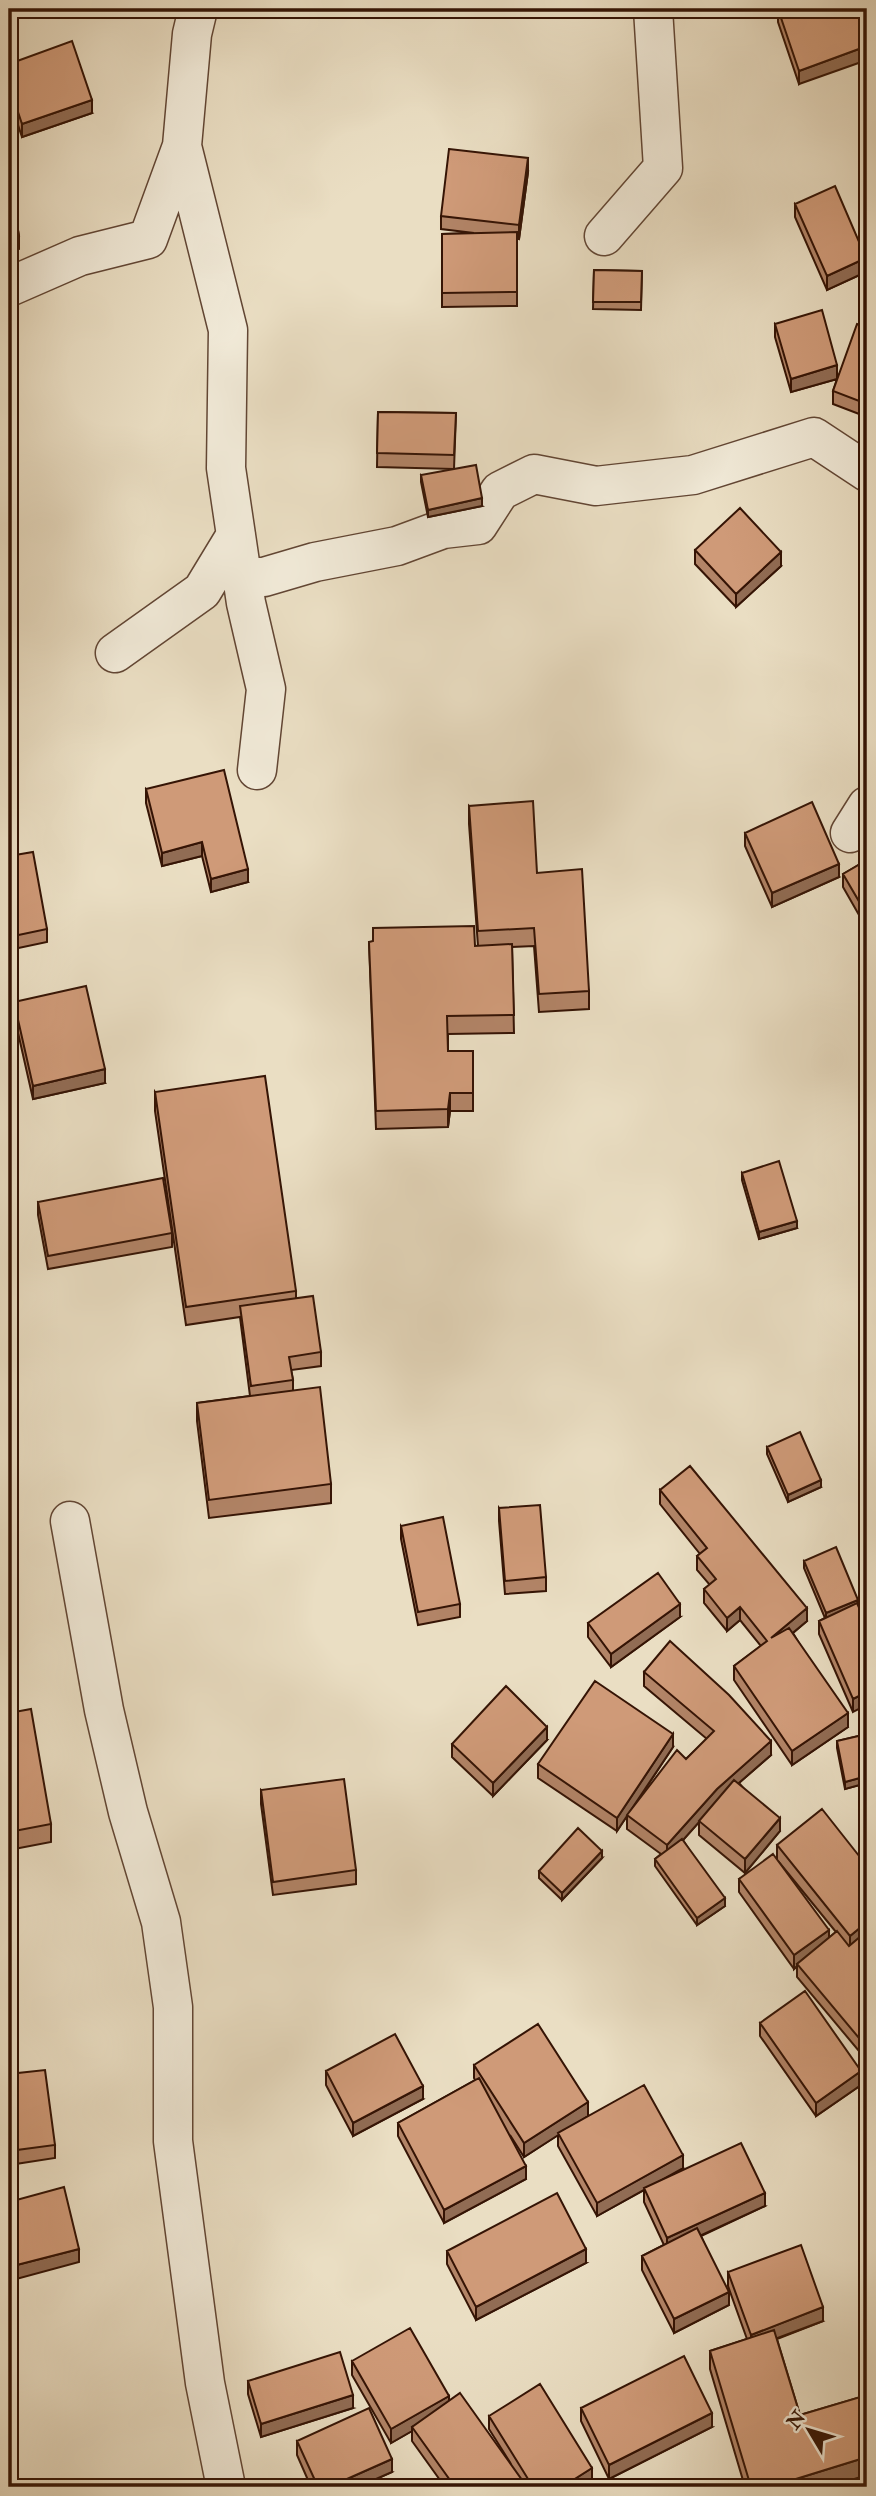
<svg xmlns="http://www.w3.org/2000/svg" width="876" height="2496" font-family="'IM FELL Double Pica',serif">
  <style>
    .lines { fill: none; stroke-linecap: round; stroke-linejoin: round }
    .minor-casing { stroke: #624634; stroke-width: 41 }
    .minor { stroke: #f1ead8; stroke-width: 38 }
    .wall { fill: #b28467; stroke: #351405; stroke-width: 2; fill-rule: evenodd }
    .shaded-wall { fill: #916c54; stroke: #351405; stroke-width: 2 }
    .building { fill: #cf9a78; stroke: #351405; stroke-width: 2 }
  </style>
  <rect width="100%" height="100%" fill="#eadec3"/>
  <filter id="stains"><feTurbulence type="fractalNoise" baseFrequency=".00286" numOctaves="4"/><feColorMatrix values="0 0 0 0 .2 0 0 0 0 .09 0 0 0 0 .02 0 0 0 .5 -.17"/></filter>
  <radialGradient id="worn" r=".72"><stop offset=".6" stop-color="#630" stop-opacity="0"/><stop offset="1" stop-color="#630" stop-opacity=".3"/></radialGradient>
  <g class="lines">
    <defs>
      <path id="minor" d="M182 146 228 330 226 468 246 603 266 689 257 770
        M604 236 663 168 653 9
        M9 287 80 256 148 239 182 146 192 34 198 9
        M243 577H264L315 562 397 546 443 529 478 525 500 491 534 474 596 486 693 475 814 437 867 472
        M115 653 202 591 236 535
        M850 833 867 806
        M70 1521 104 1710 128 1812 161 1922 173 2007V2141L205 2383 226 2487"/>
    </defs>
    <!-- minor casing -->
    <use href="#minor" class="minor-casing"/>
    <!-- minor -->
    <use href="#minor" class="minor"/>
  </g>
  <!-- wall -->
  <path class="wall" d="M778 9H867L799 84 778 22Z
    M9 64 92 113 22 137 9 98Z
    M528 172 519 239 517 238V306L442 307V234L474 233 441 229V216Z
    M9 176 19 236V249L9 251Z
    M795 204 866 272 827 290 795 217Z
    M594 270 642 271 641 310 593 309Z
    M775 324 837 378 867 328V417L833 404V391L837 379 791 392 775 337Z
    M378 412 456 413 454 469 377 467Z
    M421 475 482 506 428 517 421 482Z
    M695 550 781 566 736 607 695 564Z
    M146 789 248 882 211 892 202 856 162 866 146 803Z
    M469 806 537 873 589 991V1009L539 1012 534 946 512 947 514 1033 448 1034V1051H473V1111H450L448 1127 376 1129 369 942 478 946 469 824Z
    M745 833 839 877 772 907 745 846Z
    M9 856 47 929V942L9 950Z
    M867 860V929L843 887V874Z
    M14 1002 105 1083 33 1099 14 1015Z
    M155 1092 296 1291V1299L321 1352V1366L291 1370 293 1380V1391L331 1484V1503L209 1518 197 1421V1403L250 1396 240 1317 186 1325 155 1111Z
    M742 1173 797 1228 759 1239 742 1180Z
    M38 1202 172 1233V1247L48 1269 38 1215Z
    M767 1447 821 1487 788 1502 767 1454Z
    M660 1490 807 1621 793 1633 848 1727 792 1765 734 1680V1666L761 1646 740 1620 727 1631 704 1603V1589L710 1585 697 1570V1556L700 1554 660 1504Z
    M499 1508 546 1577V1591L505 1594 499 1521Z
    M401 1526 460 1604V1617L418 1625 401 1539Z
    M804 1561 858 1600 853 1712 819 1634V1621L825 1618 804 1568Z
    M680 1617 611 1667 588 1637V1623Z
    M644 1672 771 1755 739 1783 780 1831 745 1873 699 1835V1822L683 1840 725 1906 697 1925 655 1866V1859L661 1854 627 1829V1816L617 1831 538 1778V1764L673 1747 632 1809 686 1759 707 1739 644 1686Z
    M9 1713 51 1824V1842L9 1850Z
    M867 1734V1783L845 1789 837 1748V1741Z
    M547 1740 493 1796 452 1757V1744Z
    M261 1790 356 1870V1884L273 1895 261 1804Z
    M777 1845 867 1866 864 2057 797 1977V1966L794 1969 739 1892V1879L777 1859ZM778 1861 836 1932 829 1938Z
    M602 1858 562 1900 539 1878V1871Z
    M760 2023 861 2085 816 2116 760 2036Z
    M474 2065 588 2116 683 2168 664 2179 765 2206 701 2236 729 2305 674 2333 642 2270V2256L664 2245 644 2202V2190L597 2216 558 2146V2135L524 2157 510 2135 526 2179 444 2223 398 2136V2123L475 2080 474 2078Z
    M326 2071 423 2099 353 2136 326 2085Z
    M9 2074 55 2145V2158L9 2165Z
    M867 2157V2188L860 2174V2161Z
    M447 2251 586 2263 476 2320 447 2264Z
    M728 2272 823 2321 777 2339 800 2415 867 2395V2475L829 2487H745L710 2369V2351L747 2339 728 2286Z
    M352 2361 449 2401 511 2464 489 2429V2416L592 2482 583 2487H445L412 2441V2431L391 2443 352 2375Z
    M248 2381 353 2408 261 2437 248 2394Z
    M581 2408 712 2427 609 2479 581 2421Z
    M297 2441 392 2472 358 2487H311L297 2455Z"/>
  <!-- shaded-wall -->
  <path class="shaded-wall" d="M867 46V60L799 84V71Z
    M92 100V113L22 137V124Z
    M528 158V172L519 239V225Z
    M866 258V272L827 290V276Z
    M837 365V379L791 392V379Z
    M482 498V506L428 517V510Z
    M781 552V566L736 607V594Z
    M202 842V856L162 866V853Z
    M839 864V877L772 907V893Z
    M248 869V882L211 892V879Z
    M105 1069V1083L33 1099V1086Z
    M450 1093V1111L448 1127V1109Z
    M797 1221V1228L759 1239V1232Z
    M13 1448V1467L9 1468V1449Z
    M821 1480V1487L788 1502V1495Z
    M858 1600V1607L826 1621V1613Z
    M680 1604V1617L611 1667V1654Z
    M740 1607V1620L727 1631V1618Z
    M807 1608V1621L771 1651V1638Z
    M867 1692V1705L853 1712V1699Z
    M848 1713V1727L792 1765V1751Z
    M547 1727V1740L493 1796V1783Z
    M673 1734V1747L617 1831V1818Z
    M771 1741V1755L717 1802 667 1858V1845L717 1789Z
    M867 1776V1783L845 1789V1782Z
    M780 1818V1831L745 1873V1859Z
    M602 1851V1858L562 1900V1893Z
    M725 1898V1906L697 1925V1918Z
    M867 1922V1935L850 1949V1936Z
    M829 1930V1943L797 1964V1966L794 1969V1955Z
    M867 2041V2054L864 2057V2044Z
    M861 2071V2085L816 2116V2103Z
    M423 2086V2099L353 2136V2123Z
    M588 2102V2116L524 2157V2143Z
    M683 2155V2168L597 2216V2203Z
    M526 2166V2179L444 2223V2210Z
    M765 2193V2206L667 2251V2238Z
    M79 2249V2262L9 2281V2267Z
    M586 2249V2263L476 2320V2307Z
    M729 2292V2305L674 2333V2319Z
    M823 2307V2321L751 2348V2335Z
    M353 2395V2408L261 2437V2424Z
    M449 2396V2409L412 2427V2431L391 2443V2429Z
    M712 2413V2427L609 2479V2465Z
    M867 2457V2475L829 2487H770Z
    M392 2459V2472L358 2487H329Z
    M592 2468V2482L583 2487H562Z"/>
  <!-- building -->
  <path class="building" d="M778 9H867V46L799 71Z
    M72 41 92 100 22 124 9 85V64Z
    M449 149 528 158 519 225 441 216Z
    M9 176 19 236 9 237Z
    M835 186 866 258 827 276 795 204Z
    M517 232V292L442 293V234Z
    M594 270 642 271 641 302H593Z
    M822 310 837 365 791 379 775 324Z
    M857 324 867 328V404L833 391Z
    M378 412 456 413 454 455 377 453Z
    M476 465 482 498 428 510 421 475Z
    M740 508 781 552 736 594 695 550Z
    M224 770 248 869 211 879 202 842 162 853 146 789Z
    M533 801 537 873 582 869 589 991 539 994 534 928 478 931 469 806Z
    M812 802 839 864 772 893 745 833Z
    M33 852 47 929 9 937V856Z
    M867 860V915L843 874Z
    M474 926 475 946 512 944 514 1015 447 1016 448 1051H473V1093H450L448 1109 376 1111 369 942 373 941V928Z
    M86 986 105 1069 33 1086 14 1002Z
    M265 1076 296 1291 186 1307 155 1092Z
    M779 1161 797 1221 759 1232 742 1173Z
    M163 1178 172 1233 48 1256 38 1202Z
    M313 1296 321 1352 289 1357 293 1380 251 1386 240 1306Z
    M320 1387 331 1484 209 1500 197 1403Z
    M9 1429 13 1448 9 1449Z
    M800 1432 821 1480 788 1495 767 1447Z
    M690 1466 807 1608 771 1638 789 1628 848 1713 792 1751 734 1666 767 1641 740 1607 727 1618 704 1589 716 1579 697 1556 707 1548 660 1490Z
    M540 1505 546 1577 505 1581 499 1508Z
    M443 1517 460 1604 418 1612 401 1526Z
    M836 1547 858 1600 826 1613 804 1561Z
    M658 1573 680 1604 611 1654 588 1623Z
    M857 1603 867 1626V1692L853 1699 819 1621Z
    M670 1641 729 1695 771 1741 717 1789 667 1845 627 1815 677 1750 686 1759 714 1731 644 1672Z
    M595 1681 673 1734 617 1818 538 1764Z
    M506 1686 547 1727 493 1783 452 1744Z
    M31 1709 51 1824 9 1832V1713Z
    M867 1734V1776L845 1782 837 1741Z
    M344 1779 356 1870 273 1882 261 1790Z
    M734 1780 780 1818 745 1859 699 1821Z
    M822 1809 867 1866V1922L850 1936 777 1845Z
    M578 1828 602 1851 562 1893 539 1871Z
    M682 1839 725 1898 697 1918 655 1859Z
    M773 1854 829 1930 794 1955 739 1879Z
    M837 1931 849 1946 867 1931V2041L864 2044 797 1964Z
    M805 1991 861 2071 816 2103 760 2023Z
    M538 2024 588 2102 524 2143 474 2065Z
    M395 2034 423 2086 353 2123 326 2071Z
    M45 2070 55 2145 9 2151V2074Z
    M479 2078 526 2166 444 2210 398 2123Z
    M644 2085 683 2155 597 2203 558 2133Z
    M741 2143 765 2193 667 2238 644 2188Z
    M867 2157V2175L860 2161Z
    M64 2187 79 2249 9 2267V2202Z
    M557 2193 586 2249 476 2307 447 2251Z
    M697 2228 729 2292 674 2319 642 2256Z
    M801 2245 823 2307 751 2335 728 2272Z
    M410 2328 449 2396 391 2429 352 2361Z
    M774 2330 800 2415 867 2395V2457L770 2487H751L710 2351Z
    M340 2352 353 2395 261 2424 248 2381Z
    M684 2356 712 2413 609 2465 581 2408Z
    M540 2384 592 2468 562 2487H533L489 2416Z
    M460 2393 527 2487H455L412 2427Z
    M369 2408 392 2459 329 2487H318L297 2441Z
    M9 2462 14 2487H9Z"/>
  <!-- margin -->
  <rect width="876" height="2496" fill="none" stroke="#eadec3" stroke-width="35"/>
  <rect x="10" y="10" width="855" height="2475" fill="none" stroke="#351405" stroke-width="3.5"/>
  <rect x="18" y="18" width="841" height="2461" fill="none" stroke="#351405" stroke-width="2"/>
  <!-- north arrow -->
  <g transform="translate(809 2430) rotate(308)" stroke="#f1ead8" stroke-width="5" paint-order="stroke">
  <path d="M0-5L12 26L0 18L-12 26Z" fill="#351405"/>
  <text y="-10" font-size="19" font-weight="bold" text-anchor="middle" fill="#351405">N</text>
  </g>
  <rect width="100%" height="100%" filter="url(#stains)"/>
  <rect width="100%" height="100%" fill="url(#worn)"/>
</svg>
